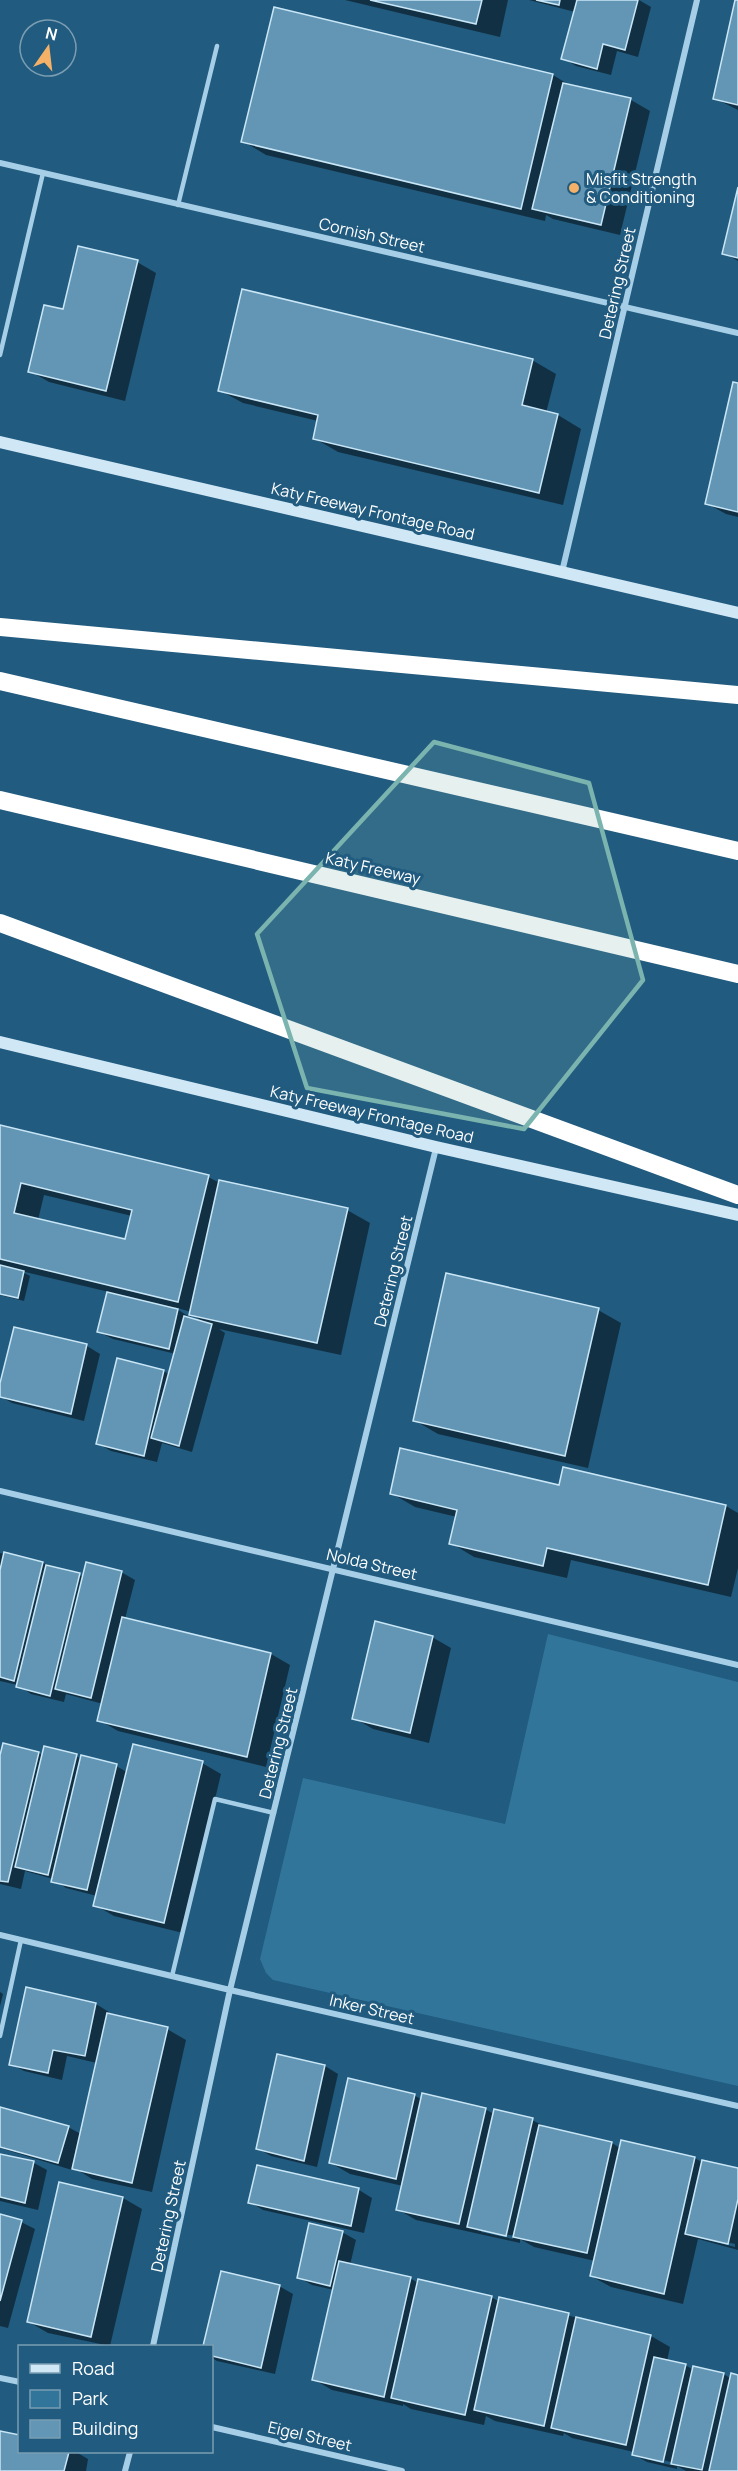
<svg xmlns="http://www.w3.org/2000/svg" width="738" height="2471" font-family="Manrope,sans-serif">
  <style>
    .green { fill: #31759b }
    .shadow { fill: #0007; fill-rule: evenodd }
    .building { fill: #6296b4; stroke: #c9e6f6; stroke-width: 1.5; fill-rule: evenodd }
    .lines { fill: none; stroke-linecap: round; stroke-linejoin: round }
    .lane { stroke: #a6cfe7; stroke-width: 4.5 }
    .street { stroke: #a6cfe7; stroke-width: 6 }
    .secondary { stroke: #d0e7f6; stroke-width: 12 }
    .highway { stroke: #fff; stroke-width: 18 }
    .marked { fill: #7bb4af; fill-opacity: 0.2; stroke: #7bb4af; stroke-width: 4.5; stroke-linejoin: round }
    .poi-dot { fill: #f4b167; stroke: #215b7f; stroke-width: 2 }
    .labels { text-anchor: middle; stroke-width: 6; stroke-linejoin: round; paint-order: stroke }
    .poi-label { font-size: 16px; fill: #fff; stroke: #215b7f; text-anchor: start }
    .street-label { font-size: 16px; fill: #fff; stroke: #215b7f }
  </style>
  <rect width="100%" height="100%" fill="#215b7f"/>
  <!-- green -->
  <path class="green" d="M548 1634 738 1682V2086L273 1980 266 1973 260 1959 303 1778 505 1824Z"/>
  <!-- shadow -->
  <path class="shadow" d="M345 0H508L500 37Z
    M529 0H575L578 3V0H639L651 7 638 57 617 51 611 75 576 66 563 58 575 12Z
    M737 0H738V110L714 98Z
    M275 9 553 75 571 86 631 100 650 111 620 235 553 219 546 215 545 221 266 155 243 141Z
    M738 193V261L724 253Z
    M137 262 156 273 125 401 49 382 30 371Z
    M532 360 556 374 546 413 558 415 581 429 563 505 338 452 314 438 318 421 243 403 219 390Z
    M738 385V517L726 514 706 503Z
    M0 1126 208 1177 220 1183 347 1210 370 1223 341 1355 219 1329 225 1333 192 1452 162 1443 157 1462 111 1451 97 1443 164 1371 170 1375 176 1354 113 1339 99 1332 109 1292 21 1271 30 1276 24 1301 0 1295ZM44 1195 132 1216 126 1241 38 1220ZM174 1307 191 1312V1314L204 1322 191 1318Z
    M598 1310 621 1323 588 1468 438 1434 414 1420Z
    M15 1328 87 1346 100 1354 84 1421 12 1403 0 1396Z
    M560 1486 726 1506 738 1513V1568L731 1597 571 1560 567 1578 474 1557 451 1543 457 1517 415 1507 391 1493Z
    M0 1553 43 1563 84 1577 121 1572 135 1580 125 1619 271 1654 290 1665 266 1767 118 1731 99 1720 103 1704 66 1694 64 1702 31 1694 18 1685 0 1681Z
    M432 1637 451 1648 429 1743 373 1729 354 1718Z
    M39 1753 43 1756H76L82 1759 116 1766 127 1772 202 1763 221 1774 183 1933 114 1916 95 1905 97 1896 66 1888 53 1879 25 1871 21 1889 0 1884V1762Z
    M27 1989 96 2004 109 2012 108 2015 167 2029 186 2040 152 2192 92 2179 73 2167 72 2170 0 2148V2113L68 2127 81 2134 97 2063 67 2056 62 2080 24 2071 11 2064Z
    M0 1992 3 1994 0 2006Z
    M325 2066 338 2074 317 2167 271 2156 257 2148Z
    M414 2095 422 2100 485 2109 494 2114 532 2120 546 2127 612 2143 620 2148 695 2158 703 2163 738 2170V2250L698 2239 683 2304 611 2287 591 2276 595 2261 534 2247 520 2239V2243L416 2220 397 2209 403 2186 350 2174 331 2163ZM481 2229 514 2236 513 2239 481 2232ZM699 2235 735 2244V2247L699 2238Z
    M0 2155 34 2163 47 2170 38 2210 0 2201Z
    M258 2167 359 2190 372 2198 364 2233 263 2210 250 2202Z
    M123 2198 142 2209 110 2346 48 2333 29 2322Z
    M0 2216 21 2222 35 2229 8 2328 0 2326Z
    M342 2232 356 2240 350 2265 410 2278 418 2283 491 2297 500 2302 501 2299 651 2336 670 2347 667 2361 685 2365 694 2370V2367L724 2374 731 2379 738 2376V2471H686L677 2466V2469L647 2462 633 2454 634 2452 572 2438 564 2433 563 2436 495 2421 486 2416 484 2425 411 2409 403 2404V2406L332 2390 313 2379 334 2290 312 2285 298 2277ZM646 2456 671 2462 670 2465 646 2459Z
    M222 2273 279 2286 293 2294 275 2374 217 2361 212 2358V2346H205Z
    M0 2432 20 2452H76L88 2459 86 2471H0Z"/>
  <!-- building -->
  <path class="building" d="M370 0H482L476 24Z
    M536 0H560L559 5Z
    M577 0H638L625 50 603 44 597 69 561 59Z
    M735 0H738V105L713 99Z
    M274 7 553 74 521 209 241 142Z
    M563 83 631 98 601 225 532 209Z
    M738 187V258L722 254Z
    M78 246 138 260 106 391 28 372 44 305 63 309Z
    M242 289 533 359 522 405 558 414 539 493 313 439 318 415 218 391Z
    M733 382 738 383V512L705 504Z
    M0 1125 209 1175 178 1302 0 1259ZM21 1183 132 1210 125 1239 14 1213Z
    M219 1180 348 1208 317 1343 189 1315Z
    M0 1265 24 1271 18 1298 0 1294Z
    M446 1273 599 1308 565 1456 413 1421Z
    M107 1292 178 1309 169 1349 97 1332Z
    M184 1316 212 1324 179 1446 151 1438Z
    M14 1327 87 1344 71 1414 0 1397V1383Z
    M117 1358 164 1370 144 1456 96 1444Z
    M400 1448 559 1485 563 1467 726 1505 708 1585 547 1548 543 1566 449 1544 457 1510 390 1494Z
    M4 1552 43 1562 14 1681 0 1677V1570Z
    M86 1562 122 1571 91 1698 55 1689Z
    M46 1565 80 1573 50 1696 16 1687Z
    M122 1617 271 1653 247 1757 97 1721Z
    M375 1621 433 1636 410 1733 352 1719Z
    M3 1743 39 1752 8 1882 0 1881V1755Z
    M133 1744 203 1761 164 1923 93 1906Z
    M44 1746 77 1754 48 1875 15 1867Z
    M81 1755 117 1764 87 1890 51 1882Z
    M26 1987 96 2003 85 2056 53 2050 48 2073 9 2065Z
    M107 2013 168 2027 132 2183 72 2169Z
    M277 2054 325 2065 304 2161 256 2149Z
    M348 2078 415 2094 396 2179 329 2163Z
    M422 2093 486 2108 459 2224 396 2210Z
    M0 2107 69 2126 58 2163 0 2147Z
    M494 2109 533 2118 506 2236 467 2227Z
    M539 2125 612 2142 587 2253 513 2237Z
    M621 2140 695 2157 664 2294 590 2276Z
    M0 2154 34 2161 25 2203 0 2197Z
    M702 2160 738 2168V2199L728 2244 685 2234Z
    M257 2165 359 2188 351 2226 248 2203Z
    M59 2182 123 2197 91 2337 27 2322Z
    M0 2214 22 2220 0 2301Z
    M309 2223 343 2231 330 2286 297 2278Z
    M339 2261 411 2277 384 2397 312 2380Z
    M221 2271 280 2285 261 2368 212 2356V2346H203Z
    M418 2279 492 2296 465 2415 391 2398Z
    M499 2297 569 2313 544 2426 474 2410Z
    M576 2317 651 2335 626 2445 551 2428Z
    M654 2357 686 2364 663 2462 632 2455Z
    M693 2366 724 2373 702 2470 671 2464Z
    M731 2373 738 2375V2471H709Z
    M0 2431 20 2435V2452H69L64 2471H0Z"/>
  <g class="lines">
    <!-- lane -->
    <path class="lane" d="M178 205 217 46
      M0 355 43 173
      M172 1976 215 1799 274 1813
      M0 2036 21 1940"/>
    <!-- street -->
    <path class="street" d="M0 163 738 333
      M562 572 697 0
      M0 1491 738 1665
      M0 1935 230 1990 738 2106
      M153 2346 230 1990 436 1148
      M0 2378 20 2382
      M212 2427 402 2471
      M125 2471 130 2452"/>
    <!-- secondary -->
    <path class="secondary" d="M0 442 738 613
      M0 1042 436 1147 738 1215"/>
    <!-- highway -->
    <path class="highway" d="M0 627 738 695
      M0 681 738 851
      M0 800 738 974
      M0 923 738 1195"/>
  </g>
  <!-- marked area -->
  <path class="marked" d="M434 742 589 783 643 980 524 1129 307 1088 257 934Z"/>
  <!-- markers -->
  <circle class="poi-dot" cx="574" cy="188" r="6"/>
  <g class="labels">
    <!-- poi labels -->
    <g class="poi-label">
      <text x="586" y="185">Misfit Strength<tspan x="586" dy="18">&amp; Conditioning</tspan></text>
    </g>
    <!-- street labels -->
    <g class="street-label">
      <text transform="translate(372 235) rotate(13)" y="6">Cornish Street</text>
      <text transform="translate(617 283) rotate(-77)" y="6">Detering Street</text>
      <text transform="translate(373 511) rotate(13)" y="6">Katy Freeway Frontage Road</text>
      <text transform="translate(373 868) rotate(13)" y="6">Katy Freeway</text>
      <text transform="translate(372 1114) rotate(13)" y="6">Katy Freeway Frontage Road</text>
      <text transform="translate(393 1271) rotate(-76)" y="6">Detering Street</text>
      <text transform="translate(372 1564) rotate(13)" y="6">Nolda Street</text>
      <text transform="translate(278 1743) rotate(-76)" y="6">Detering Street</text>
      <text transform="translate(372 2009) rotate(13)" y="6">Inker Street</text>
      <text transform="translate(168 2216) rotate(-78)" y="6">Detering Street</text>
      <text transform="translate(310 2436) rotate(13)" y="6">Eigel Street</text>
    </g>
  </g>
  <!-- legend -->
  <rect x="18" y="2345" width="195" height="108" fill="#215b7f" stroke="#7a9db2" stroke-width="1.5"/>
  <rect x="30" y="2364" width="30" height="9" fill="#d0e7f6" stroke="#7a9db2" stroke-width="1.5"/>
  <text x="72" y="2375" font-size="18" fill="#ffffff">Road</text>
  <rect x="30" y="2390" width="30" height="18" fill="#31759b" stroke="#7a9db2" stroke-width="1.5"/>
  <text x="72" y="2405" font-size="18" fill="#ffffff">Park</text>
  <rect x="30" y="2420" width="30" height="18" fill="#6296b4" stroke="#7a9db2" stroke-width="1.5"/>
  <text x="72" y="2435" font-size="18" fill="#ffffff">Building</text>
  <!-- north arrow -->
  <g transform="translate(48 48) rotate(14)"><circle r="28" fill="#215b7f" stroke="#7a9db2" stroke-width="1.5"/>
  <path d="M0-4.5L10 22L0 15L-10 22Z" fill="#f4b167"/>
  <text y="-9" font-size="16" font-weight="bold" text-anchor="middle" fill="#ffffff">N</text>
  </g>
</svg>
